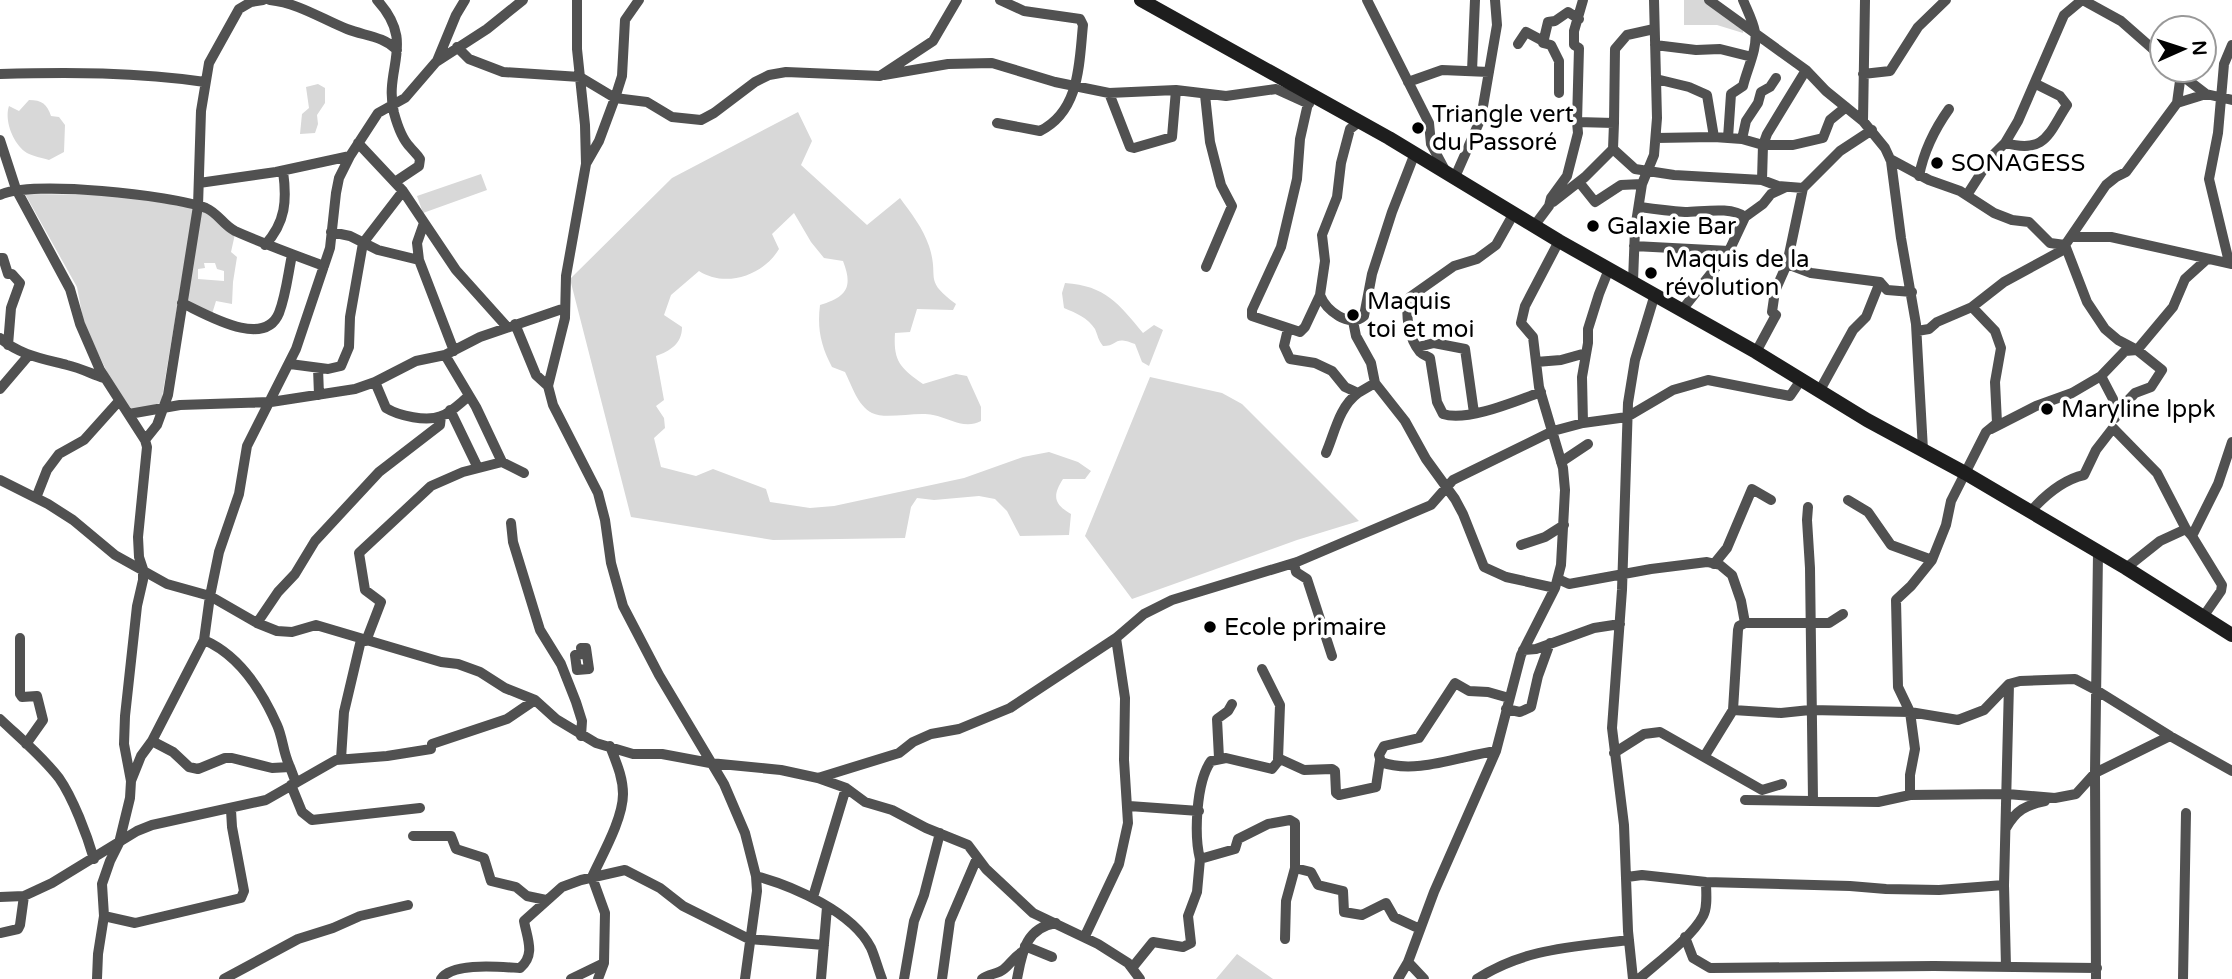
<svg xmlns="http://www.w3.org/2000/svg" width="2232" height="979" font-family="'Varela Round',sans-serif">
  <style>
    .green { fill: #d8d8d8; fill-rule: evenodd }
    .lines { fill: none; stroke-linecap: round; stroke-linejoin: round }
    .street { stroke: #515151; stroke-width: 10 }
    .secondary { stroke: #1e1e1e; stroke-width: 14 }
    .poi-dot { fill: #000; stroke: #fff; stroke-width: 2.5 }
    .labels { text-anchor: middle; stroke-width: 7; stroke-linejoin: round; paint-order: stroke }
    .poi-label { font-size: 24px; fill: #000; stroke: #fff; text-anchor: start }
  </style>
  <rect width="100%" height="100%" fill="#fff"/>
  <!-- green -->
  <path class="green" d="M1684 0H1713L1745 20 1743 33 1717 25H1684Z
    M318 84 325 88V103L317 115 318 124 315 133 300 134 302 114 309 108 306 87Z
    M29 100C42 100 47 104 51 116L59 117 65 125 64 152 49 160C43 158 32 156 27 153 13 144 4 120 9 106L19 111Z
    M798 112 812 141 801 165 867 225 900 198C911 213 923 228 929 246 940 279 922 279 956 304L953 310 917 309 910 332 895 333C893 362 901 368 923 384L956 374 967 376 981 407V421C964 430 950 418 933 415 917 411 886 420 872 413 858 406 852 386 845 372L832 367C821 346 817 329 820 305 845 297 854 289 843 261L824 258 811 242 794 213 772 234 779 249C763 276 725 288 699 271L671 295 664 315 682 327C682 344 670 351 656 356L664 400 656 406 664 418 665 428 654 438 661 467 696 476 713 469 766 489 770 502 810 508 834 506 964 478 1023 457 1049 452 1078 462 1091 471 1085 479H1063C1052 496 1054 504 1071 514L1069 535 1020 536 1007 511 995 499 979 496 934 500 917 498 911 507 905 538 773 540 631 517 570 279 672 178Z
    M481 174 487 190 423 213 417 196Z
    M25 194 108 195 194 207 161 403 130 411 109 376 84 324 77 287Z
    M198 210 218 217 235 234 231 252 237 257 233 282 232 304 216 301 212 314 183 302ZM204 263H215L217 269 224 271V281L198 279V269L205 268Z
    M1065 283C1106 286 1118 303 1143 333L1154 325 1163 330 1149 366 1142 362 1135 344C1113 335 1119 346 1103 346 1098 340 1098 336 1095 329 1088 318 1076 313 1064 308L1062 293Z
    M1150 377 1222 393 1242 404 1359 521 1297 540 1132 599 1085 536Z
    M1237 954 1273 979H1216Z"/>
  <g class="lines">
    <!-- street -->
    <path class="street" d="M270 0C298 3 322 19 347 29 365 36 383 36 397 50
      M377 0C417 44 383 67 394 113 397 124 402 139 410 147 414 152 417 154 420 159L419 166 395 182
      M577 0V49L585 125 586 164 566 276 565 318 548 386 553 405 598 493 605 520 611 563 623 606 659 675 724 784 745 833 756 876 757 891 745 979
      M1367 0 1429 123 1431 144 1445 170
      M1709 0 1806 70 1826 91 1863 121
      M1865 0 1863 121 1885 148 1891 161 1901 238 1916 324 1923 450
      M2083 0 2121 21 2162 57
      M1518 44 1526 32 1543 41
      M1655 45 1696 50 1720 49 1752 57
      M457 47 469 59 503 72 580 77 615 98 647 102 672 117 701 120 714 113 755 82 769 75 786 72 880 76 933 41 957 0
      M437 61 456 15 465 0
      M1806 70 1767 134 1763 145H1793L1823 138 1830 120 1846 107
      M1472 71 1475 0
      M0 74C68 72 137 72 205 82
      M1863 74 1890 71 1918 27 1946 0
      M2180 74 2206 94 2232 100
      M884 75 948 64 992 63 1055 82 1109 93 1176 90 1226 96 1276 89 1309 104
      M1656 79 1689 87 1707 95 1714 137 1742 139 1763 145 1762 180
      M1408 82 1442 70 1489 72
      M1109 93 1130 147 1134 148 1172 137 1176 90
      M1559 93V61L1551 45 1543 43 1548 22 1555 21 1568 12 1579 19
      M1205 95 1210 142 1221 185 1232 206 1206 267
      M1309 99 1300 139 1297 179 1281 247 1252 310V316L1300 332 1305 327 1320 295
      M2177 103 2180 81 2178 72
      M1360 121 1350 129 1341 163 1337 197 1322 235 1325 261 1320 295C1326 310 1349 329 1364 316L1372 274 1392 212 1415 153
      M1577 122 1579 48 1574 45V31L1583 0
      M997 123 1040 131C1080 111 1079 64 1083 25L1080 19 1024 11 1000 0
      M1614 123 1615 49 1627 35 1654 29
      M1656 138 1714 137
      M1728 138 1731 94 1743 86C1747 69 1758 48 1755 32 1753 21 1747 10 1743 0
      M1742 139 1746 121 1758 103 1761 92 1770 87 1776 78
      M0 140 16 189 70 289 80 324 100 370 145 440 147 447 138 537 139 557 143 569V580L137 606 125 716 124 744 131 781 130 798 119 843 110 861 102 884 104 916 98 954 97 979
      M358 143 403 191 456 270 507 327
      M2005 143C2046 154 2048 134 2067 105L2060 96 2036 84
      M1890 159 1929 180 1960 191 1994 213 2012 220 2029 222 2050 243 2065 245 2087 302 2105 329 2118 340 2137 350 2162 370 2151 387 2135 393 2116 413
      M587 162 599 141 615 98 622 76 625 20 639 0
      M1919 176C1924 150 1934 130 1949 109
      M1455 177 1481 118 1497 25 1495 0
      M1579 182 1595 202 1621 185 1642 184
      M199 183 276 172 350 156
      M0 195C32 180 171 195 206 208 218 213 223 225 235 231 264 244 294 255 324 266
      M1967 195 1992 156 2005 143 2018 121 2064 15 2082 0
      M1553 202 1585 177 1613 149
      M1640 207C1654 209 1670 211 1685 212 1702 212 1731 206 1745 217
      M1514 213 1496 245 1477 259 1454 266 1410 297C1404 313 1409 339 1420 352 1423 355 1427 356 1430 358L1437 402 1443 414C1467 422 1516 401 1541 392
      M424 223 417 243 419 260 454 351
      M1534 226 1549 206 1551 198 1567 176 1578 133 1577 122 1614 123 1613 149 1635 169 1674 175 1762 180 1778 186 1803 188 1840 151 1872 130
      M331 232 350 236 378 250 419 260
      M2072 237H2111L2232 264
      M265 245C286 222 287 200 283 171
      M1634 246 1729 251
      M0 258H3L8 274H12L20 283 11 308 8 345
      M2229 262 2209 179 2218 133 2224 64 2232 45
      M1787 264 1811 273 1880 282 1887 290 1912 292
      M1633 281 1635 229 1642 184 1654 155 1657 118 1654 0
      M182 303C204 313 264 350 279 313 286 295 288 274 292 255
      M1682 310 1729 251 1745 217 1763 204 1771 194 1786 187
      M1353 321 1356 336 1371 363 1375 383
      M515 324 536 375 548 386
      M1288 329 1284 346 1290 359 1315 363 1332 371 1345 387 1358 393 1375 383 1405 421 1426 459 1455 499 1463 514 1484 567 1506 577 1555 588
      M1917 331 1929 329 1937 322 1972 307 2004 282 2061 251 2106 185 2116 177 2126 172 2177 103 2206 94
      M0 338C19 355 44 359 67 365 80 368 92 374 104 378
      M1418 347 1434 343 1465 349 1474 413
      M1756 352 1776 315 1772 312 1775 291 1787 264 1803 188
      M445 355 476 407 502 462 524 473
      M1536 362 1561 360 1586 353
      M290 364 328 369 341 366 349 347 350 317 363 243 403 191
      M318 368 319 395
      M2101 376 2113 399 2115 418
      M375 382 386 408C399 416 427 422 441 416 451 413 461 402 469 396
      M0 389 29 355
      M1820 390 1853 330 1866 317 1880 282
      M450 410 478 468
      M129 414 180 405 271 402 355 389 375 382 416 361 445 355 480 337 565 308
      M1583 423 1582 377 1588 343V329L1599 294 1609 269
      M1991 429 2036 406 2072 393 2101 376 2125 351 2137 350 2173 307 2185 279 2206 260
      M145 440 157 425 168 395 198 206 201 111 209 63 239 9 251 2 263 0
      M1326 453C1335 432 1339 407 1358 393
      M1561 462 1588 444
      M0 480 48 504 73 520 115 555 167 584 210 596 219 552 239 494 247 446 296 349 330 248 336 193 339 178 350 156 378 113 405 98 436 62 487 29 523 0
      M36 498 47 470 59 454 84 440 119 401
      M1848 500 1868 512 1891 545 1932 560
      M1808 507 1807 520 1810 568 1813 800
      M2030 512C2045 495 2062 480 2084 475L2096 450 2113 428 2157 473 2186 529 2192 536 2218 484 2232 442
      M511 523 513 542 540 630 561 664 576 702 582 721 581 736
      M2192 536 2222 585 2221 591 2203 617
      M1521 545 1545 537 1564 525
      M1294 563 1296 572 1307 579 1332 656
      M1714 564 1727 548 1752 489 1771 500
      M2126 568 2160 541 2186 529
      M1558 579 1569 584 1651 569 1707 562 1720 565 1732 575 1741 601 1745 623H1829L1843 614
      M257 623 278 592 295 574 315 541 379 472 440 425 441 416
      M20 638V694L22 697 37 696 43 720 26 744
      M204 640C239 655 262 691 277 725 283 738 283 753 290 767
      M366 641 381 602 365 590 359 553 431 486 463 472 502 462
      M581 648H586L589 669 577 670 575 655 582 654Z
      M1523 650 1536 649 1594 628 1620 624
      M1262 669 1280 705 1278 759
      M1506 709 1520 712 1531 707 1538 676 1550 643
      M1733 710 1781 713 1810 710 1910 712 1958 720 1984 710 2009 684 2020 681 2075 679 2096 690 2170 736
      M0 719C20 738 42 756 59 778 73 798 87 835 94 859
      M152 741 173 752 189 767 198 769 225 758H232L272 768 290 767 296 783
      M432 744 507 719 535 700
      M1496 751C1460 756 1415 775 1381 762L1379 755 1384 746 1419 738 1455 683 1469 691 1488 692 1509 698
      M1614 753 1644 734 1660 732 1762 790 1782 784
      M1704 757 1733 710 1738 630 1739 626 1745 623
      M1219 758 1217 719 1228 711 1232 704
      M341 759 344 712 361 640
      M818 778 899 753 913 742 931 734 959 729 1010 708 1116 638 1144 614 1172 600 1297 562 1431 505 1453 480 1553 431 1583 423 1627 417 1673 390 1708 380 1790 396 1801 380
      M131 781 141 756 152 741 204 640 210 596 257 623 277 631 292 632 316 625 441 662 458 664 480 672 505 688 535 700 556 719 596 743 633 754H662L710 763 781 770 818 778 846 788 865 802 892 810 926 828 968 845 986 869 1033 913 1098 944 1128 963 1140 979
      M291 785 302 812 312 820 420 808
      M1910 795V775L1915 749 1910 712 1898 687 1896 600 1911 586 1932 560 1946 525 1951 501 1986 432 1997 423 1995 382 2001 348 1995 331 1972 307
      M1745 800 1878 802 1910 795 2007 794 2055 798 2076 794 2095 773 2170 736 2232 771
      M1129 806 1199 811
      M2006 828C2016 810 2026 805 2045 801
      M413 836H451L456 849 484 858 491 881 516 887 527 896 546 900
      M1200 859C1194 835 1196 782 1211 761L1226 758 1272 769 1280 759 1304 770 1332 769 1335 771 1336 793 1339 795 1376 787 1380 760
      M1295 868 1311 872 1318 885 1343 891 1344 912 1362 915 1386 903 1394 917 1420 929
      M756 876C793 886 853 912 871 948 875 957 878 969 882 979
      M1627 877 1642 875 1706 882 1850 886 1886 889 1939 890 2004 885
      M0 897 24 896 52 883 137 831 152 825 266 800 336 760 387 756 431 749
      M813 897 846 788
      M104 916 135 923 241 898 244 891 232 827 231 810
      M0 933 18 929 20 925 24 896
      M1085 936 1119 864 1128 823 1124 760 1125 698 1116 638
      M1685 937 1693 958 1710 968 1934 966 2097 968
      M1025 946 1052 957
      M1408 962 1424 979
      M2006 967 2004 885 2009 684
      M1132 968 1153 942 1183 947 1191 943 1188 916 1197 892 1200 859 1235 849 1238 839 1268 824 1290 820 1295 823V868L1286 901 1285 939
      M224 979 298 939 333 928 360 916 408 905
      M441 979C452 962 501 967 520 968 536 955 527 938 524 921L562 887 581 880 625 870 660 888 683 906 749 939 824 945
      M571 979 604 963
      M598 979 604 963 605 913 592 877C602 855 623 819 623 794 623 777 616 762 610 746
      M821 979 827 907
      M904 979 914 921 924 895 940 833
      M942 979 950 921 977 858
      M982 979C989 973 997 975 1004 969 1011 963 1014 957 1022 952
      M1017 979C1022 953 1025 928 1056 923
      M1398 979 1408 962 1434 892 1496 751 1521 655 1555 588 1561 565 1565 490 1563 468 1539 387 1533 337 1521 323 1525 306 1559 241
      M1477 979C1524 948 1574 947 1629 940
      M1633 979 1628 931 1624 825 1612 728 1622 590 1628 403 1635 360 1655 294
      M1633 979H1639C1657 963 1692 937 1703 916 1708 907 1706 892 1706 882
      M2096 979 2095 773 2098 553
      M2183 979 2186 813"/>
    <!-- secondary -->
    <path class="secondary" d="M1141 0 1389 138 1559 241 1756 352 1867 420 1965 473 2126 568 2232 635"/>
  </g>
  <!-- markers -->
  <g class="poi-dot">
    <circle cx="1418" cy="128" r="7"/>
    <circle cx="1937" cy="163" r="7"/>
    <circle cx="1593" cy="226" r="7"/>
    <circle cx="1651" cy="273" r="7"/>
    <circle cx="1353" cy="315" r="7"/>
    <circle cx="2047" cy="409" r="7"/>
    <circle cx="1210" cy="627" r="7"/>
  </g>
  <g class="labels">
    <!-- poi labels -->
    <g class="poi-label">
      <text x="1432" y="122">Triangle vert<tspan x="1432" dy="28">du Passoré</tspan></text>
      <text x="1951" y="171">SONAGESS</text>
      <text x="1607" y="234">Galaxie Bar</text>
      <text x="1665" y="267">Maquis de la<tspan x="1665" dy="28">révolution</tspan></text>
      <text x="1367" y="309">Maquis<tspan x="1367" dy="28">toi et moi</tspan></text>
      <text x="2061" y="417">Maryline lppk</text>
      <text x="1224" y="635">Ecole primaire</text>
    </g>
  </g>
  <!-- north arrow -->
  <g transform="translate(2183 49) rotate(87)"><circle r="33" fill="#ffffff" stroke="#999999" stroke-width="2"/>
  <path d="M0-5L12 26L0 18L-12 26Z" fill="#000000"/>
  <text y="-10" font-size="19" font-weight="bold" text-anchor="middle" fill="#000000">N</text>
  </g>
</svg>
